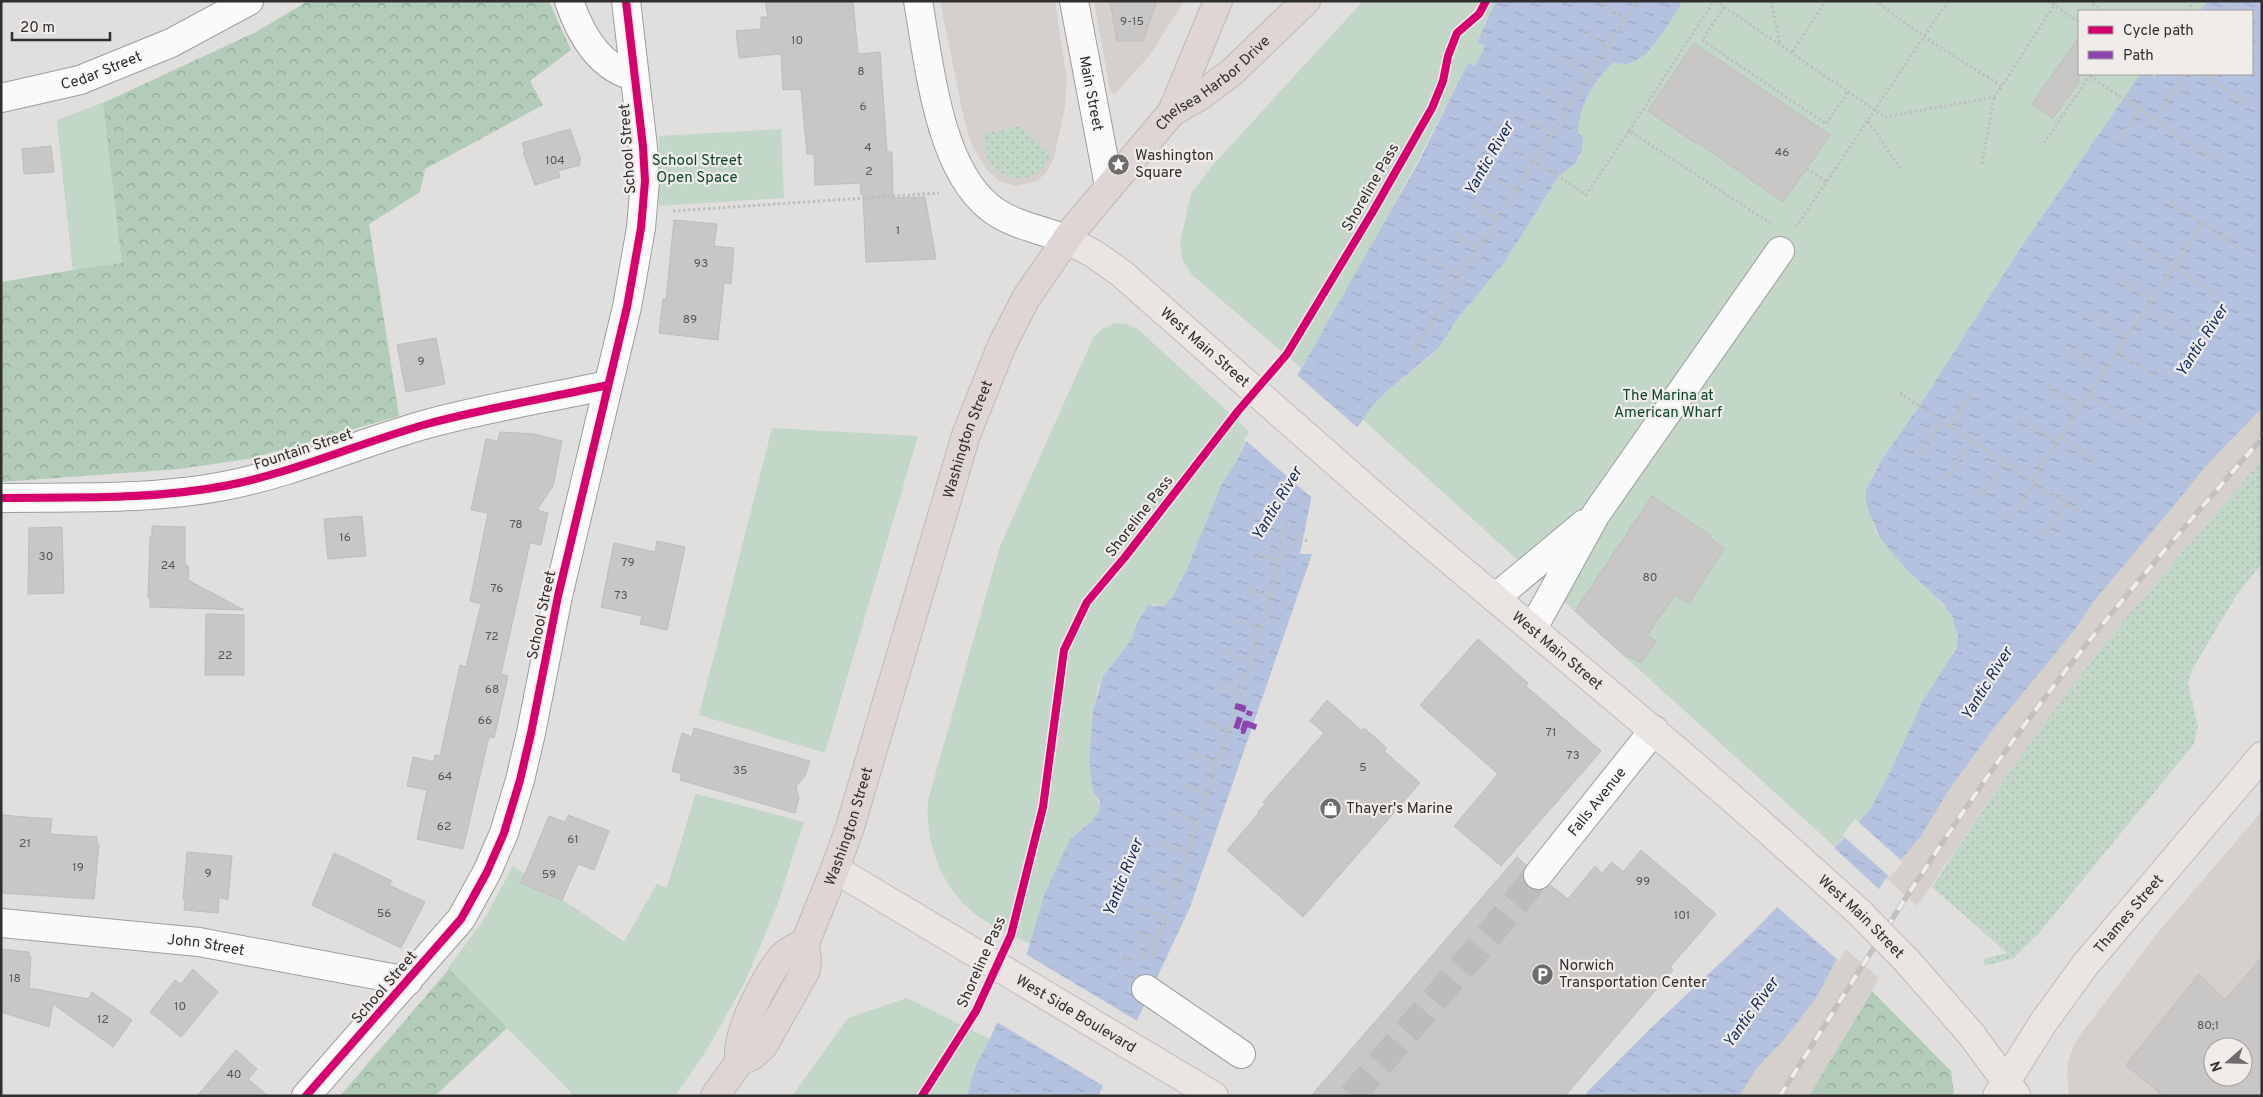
<svg xmlns="http://www.w3.org/2000/svg" width="2263" height="1097" font-family="Overpass,sans-serif">
  <style>
    .built { fill: #d6d0cc; fill-rule: evenodd }
    .grass { fill: url(#grass-dots) }
    .forest { fill: url(#forest-crowns) }
    .park { fill: #c3d7c9 }
    .water { fill: url(#water-ripples) }
    .pier { fill: #e1dfde }
    .building { fill: #c9c7c6; stroke: #bebdbc; fill-rule: evenodd }
    .lines { fill: none; stroke-linecap: round; stroke-linejoin: round }
    .minor-tunnel { stroke: #bebcbb; stroke-width: 28; stroke-dasharray: 28 14; stroke-linecap: butt }
    .minor-casing { stroke: #9e9d9d; stroke-width: 30 }
    .major-casing { stroke: #bcbbba; stroke-width: 30 }
    .highway-casing { stroke: #bcbbba; stroke-width: 30 }
    .path { stroke: #bfbfbe; stroke-width: 3; stroke-dasharray: 2.5 2.5; stroke-linecap: butt }
    .minor { stroke: #fafafa; stroke-width: 28 }
    .major { stroke: #eae4e3; stroke-width: 28 }
    .highway { stroke: #ded5d4; stroke-width: 28 }
    .rail-casing { stroke: #c2c1c1; stroke-width: 5.5 }
    .rail { stroke: #efecea; stroke-width: 4; stroke-dasharray: 11; stroke-linecap: butt }
    .major-bridge-casing { stroke: #bcbbba; stroke-width: 30; stroke-linecap: butt }
    .major-bridge { stroke: #eae4e3; stroke-width: 28 }
    .quiet { stroke: #8e44ad; stroke-width: 6; stroke-dasharray: 12 6; stroke-linecap: butt }
    .cycleway-casing { stroke: #efecea; stroke-width: 11 }
    .cycleway { stroke: #d6006c; stroke-width: 8 }
    .labels { text-anchor: middle; stroke-width: 4.5; stroke-linejoin: round; paint-order: stroke }
    .number-label { font-size: 12px; fill: #575655 }
    .street-label { font-size: 15px; fill: #302f2e; stroke: #efecea }
    .poi-label { font-size: 15px; fill: #302f2e; stroke: #efecea; text-anchor: start }
    .park-label { font-size: 15px; fill: #0c4528; stroke: #efecea }
    .water-label { font-size: 16px; font-style: italic; fill: #13295c; stroke: #efecea }
  </style>
  <defs>
    <pattern id="grass-dots" width="8" height="8" patternUnits="userSpaceOnUse" patternTransform="scale(1.25)"><rect width="8" height="8" fill="#c3d7c9"/><path d="M2 2h.1M6 6h.1" fill="none" stroke="#a8b9ad" stroke-width="1.8" stroke-linecap="round"/></pattern>
    <pattern id="forest-crowns" width="20" height="18" patternUnits="userSpaceOnUse" patternTransform="scale(1.25)"><rect width="20" height="18" fill="#b3ccba"/><path d="M2 6a3 3 0 1 1 6 0M12 15a3 3 0 1 1 6 0" fill="none" stroke="#92a698"/></pattern>
    <pattern id="water-ripples" width="26" height="14" patternUnits="userSpaceOnUse" patternTransform="scale(1.25)"><rect width="26" height="14" fill="#b4c2e0"/><path d="M2 4q2-2 4 0t4 0M15 11q2-2 4 0t4 0" fill="none" stroke="#9ba7c0"/></pattern>
  </defs>
  <rect width="100%" height="100%" fill="#e1dfde"/>
  <!-- built -->
  <path class="built" d="M940 1H1055L1067 80 1065 107 1054 158 1046 173 1037 181 1016 186 999 181 987 170 972 145 964 119Z
    M1094 1H1184L1150 55 1115 94H1112L1110 91Z
    M2262 408V460L2147 593 2083 672 1993 795 1917 906 1886 878 1921 836 1949 790 1991 732 2073 632 2094 601 2173 507 2205 467Z
    M2262 811V1096H2069L2067 1077 2068 1061 2077 1039 2159 931ZM2213 1047H2243V1077H2213Z
    M1843 947 1879 978 1809 1096H1739L1757 1068 1783 1041 1817 997Z"/>
  <!-- grass -->
  <path class="grass" d="M1021 126 1050 155C1048 160 1045 165 1042 169 1028 185 1003 178 990 164 985 158 984 142 982 134Z
    M2262 460V563L2236 596 2193 668 2188 684 2198 726 2194 744 2039 933 2014 958 1985 966 1983 959 2007 953 1932 887C1980 813 2030 740 2084 671 2141 598 2202 529 2262 460Z"/>
  <!-- forest -->
  <path class="forest" d="M308 1H549L571 50 530 81 543 105 425 169 420 192 369 224 399 416 253 458 180 469 1 482V282L73 270 57 120 103 103 256 32Z
    M696 794 784 817 575 1096 507 1028 435 1096H340L449 969 489 930 572 906 624 942 657 884 667 888Z
    M1872 991 1951 1071 1954 1096H1809Z"/>
  <!-- park -->
  <path class="park" d="M1363 1H1496L1477 41 1485 46 1475 66 1468 63C1416 167 1360 268 1301 368L1192 275 1183 261 1180 243 1191 194 1211 167Z
    M1683 1H2207L2200 11H2079V74H2141L2023 244 1920 405 1880 462 1871 478 1866 501 1876 532 1905 567 1948 610 1955 624 1958 642 1948 662 1922 702 1891 770 1870 809 1835 847 1362 419 1385 393 1433 354 1455 322 1506 260 1559 176 1576 163 1580 157 1583 138 1578 132C1580 104 1593 82 1613 63 1621 64 1629 65 1636 61 1654 51 1672 18 1683 1Z
    M103 103 122 263 73 270 57 120Z
    M781 129 784 198 659 206V136Z
    M1115 323 1128 324 1139 330 1250 432 1233 467 1221 485 1186 571 1172 597 1164 606 1153 604 1137 626 1132 639 1103 676 1098 688 1093 710 1089 760 1094 793 1101 807 1100 810 1096 818 1073 836 1068 844 1044 895 1030 944C1012 935 991 926 975 914 940 886 925 843 928 800L1000 546 1093 338 1102 329Z
    M772 428 918 436 825 753 699 715Z
    M696 794 804 822 777 906 745 982 705 1053 675 1096H575L448 968 485 918 513 866 624 942 657 884 667 888Z
    M907 998 990 1039 976 1064 967 1096H792L848 1018Z"/>
  <!-- water -->
  <path class="water" d="M1496 1H1683C1672 18 1654 51 1636 61 1629 65 1621 64 1613 63 1593 82 1580 104 1578 132L1583 138 1582 150 1576 163 1559 176 1506 260 1455 322 1439 348 1385 393 1372 407 1313 489 1300 554H1312L1190 907 1141 1012 1098 1096H967L976 1064 990 1039 1028 950 1044 895 1061 858 1070 839 1092 821 1100 810V802L1094 793 1091 779 1089 760 1093 710 1103 676 1132 639 1137 623 1148 605 1164 606 1172 597 1186 571 1221 485 1233 467 1253 429 1298 374 1418 163 1468 63 1475 66 1485 46 1477 42Z
    M2207 1H2262V408L2205 467 2173 507 2094 601 2073 632 1991 732 1949 790 1921 836 1886 878 1843 947 1817 997 1783 1041 1757 1068 1739 1096H1586L1587 1092 1651 1028 1751 934 1843 839 1870 809 1891 770 1922 702 1956 649 1958 637 1952 616 1943 604 1905 568 1880 538 1869 512 1866 501V490L1880 462 1920 405 2023 244 2139 76 2141 74H2150L2155 77 2158 74H2252V11H2200Z"/>
  <!-- pier -->
  <path class="pier" d="M1296 374 1359 429 1315 490 1313 499 1244 439Z
    M1855 819 1903 862 1890 877 1842 835Z
    M1832 846 1881 891 1839 961 1775 905Z
    M1024 953 1139 1022 1105 1087 995 1021Z"/>
  <!-- building -->
  <path class="building" d="M765 1H853L858 54 880 52 887 152H892L893 198 925 197 936 259 866 262 863 194 861 195 860 183 815 185 814 154H807L801 89 783 90 781 54 739 58 736 31 761 29V17H768Z
    M1110 1H1157L1143 41H1117Z
    M2079 37V82L2053 118 2032 104Z
    M1694 43 1830 135 1783 202 1697 142 1696 143 1648 111Z
    M570 129 581 160 579 161 580 165 558 171 560 177 535 185 523 152H525L522 143Z
    M51 146 54 172 24 174 22 149Z
    M674 220 717 224 714 246 734 248 731 284 724 283 718 340 659 333 663 299 666 300Z
    M436 338 445 384 406 392 397 345Z
    M500 432 534 434 562 441 553 486 537 510 548 513 541 545 530 543 501 674 508 676 494 738 489 737 463 849 417 839 427 790 407 786 413 757 434 762 435 755 440 756 460 665 466 667 481 604 470 601 488 513 471 510 486 439 498 441Z
    M1652 496 1711 536 1709 537 1724 548 1689 604 1675 595 1647 635 1656 641 1641 663 1629 656 1627 658 1575 611Z
    M362 516 366 556 328 559 324 519Z
    M152 526 185 527V563L189 567 188 580 244 610 150 607V598H148L150 537 152 536Z
    M62 527 64 593 28 594 29 528Z
    M657 541 685 547 667 630 640 624 642 616 601 607 614 543 655 552Z
    M206 614 244 615V675H205Z
    M1478 639 1528 683 1526 686 1601 751 1501 866 1454 826 1498 774 1420 705Z
    M1327 700 1362 731 1364 728 1387 748 1384 751 1420 783 1303 917 1227 850 1259 813 1258 812 1265 804 1263 802 1324 733 1310 721Z
    M694 728 810 761 805 776 796 786 799 798 795 813 680 780 682 774 672 771 682 733 692 737Z
    M1 815 52 819 50 834 97 837V844H99L94 899 1 893Z
    M568 815 609 831 594 870 578 864 562 900 521 883 549 816 565 822Z
    M1641 850 1716 914 1670 967 1673 970 1565 1096H1311L1517 857 1526 865 1523 873V880L1528 887 1536 890 1544 889 1550 885 1568 899 1595 866 1602 873 1612 862 1623 872Z
    M187 852 232 856 228 900 219 897 218 913 184 910 185 900H183Z
    M334 853 392 881 389 885 425 902 401 948 312 905Z
    M1 949 29 952V957H31L29 988 88 999 92 992 132 1020 113 1047 53 1004 49 1027 1 1012Z
    M2262 957V1096H2163L2126 1065 2199 974 2225 1000ZM2213 1047H2243V1077H2213Z
    M193 969 218 992 181 1037 150 1012 175 980 181 984Z
    M236 1050 257 1069 248 1079 268 1096H197Z"/>
  <g class="lines">
    <!-- minor-tunnel -->
    <path class="minor-tunnel" d="M1352 1096 1477 950 1538 875"/>
    <defs>
      <g id="minor">
        <path d="M569 1C580 33 599 68 634 76"/>
        <path d="M918 1C929 62 938 166 989 207 1011 225 1040 229 1066 239"/>
        <path id="s1" d="M1074 1 1109 186"/>
        <path id="s2" d="M1 98 80 80 171 43 249 1"/>
        <path d="M1 498C75 497 151 500 224 486 293 473 359 443 427 424 486 408 548 398 608 385"/>
        <path d="M1495 598 1584 524"/>
        <path d="M1533 628 1596 514 1780 251"/>
        <path id="s3" d="M1538 875 1654 730"/>
        <path id="s4" d="M1 923 199 942 408 981"/>
        <path d="M1146 989 1241 1054"/>
        <path d="M306 1096 461 919 487 872 504 833 520 780 531 733 558 596 627 307 641 228 645 181 643 147 626 1"/>
      </g>
      <g id="major">
        <path d="M1066 239 1094 254 1121 273 1239 377"/>
        <path id="s5" d="M1371 493C1506 610 1647 721 1780 841"/>
        <path id="s6" d="M835 869 1214 1096"/>
        <path d="M1907 961 1971 1034 2016 1095"/>
        <path id="s7" d="M1997 1096 2043 1023 2085 965 2262 756"/>
      </g>
      <g id="highway">
        <path d="M1172 112 1218 1"/>
        <path d="M740 1061C732 1040 767 974 782 957 788 950 797 947 805 943"/>
        <path id="s8" d="M715 1096 740 1061 752 1056 763 1046 806 970 807 961 805 943 835 869 850 827 966 435 1002 345 1026 298 1073 230 1172 112 1200 96 1232 72 1306 1"/>
      </g>
    </defs>
    <!-- minor casing -->
    <use href="#minor" class="minor-casing"/>
    <!-- major casing -->
    <use href="#major" class="major-casing"/>
    <!-- highway casing -->
    <use href="#highway" class="highway-casing"/>
    <!-- path -->
    <path class="path" d="M1716 1 1885 117 1994 97 2002 86
      M1771 1 1780 44
      M1875 1 1933 43 2002 86 2057 1
      M2048 1 2079 22
      M2088 1 2104 11
      M1600 3 1625 19
      M1724 7 1702 40 1826 124 1848 91
      M2187 11 2194 1
      M2230 11 2237 1
      M1583 31 1608 47
      M2252 37 2262 44
      M1792 52 1826 1
      M1564 60 1590 76
      M2204 74 2250 106
      M2090 76 2211 158
      M1545 90 1571 105
      M1529 119 1552 135
      M2155 120 2187 74
      M1868 121 1900 168
      M1629 131 1714 1
      M2119 140 2139 109
      M2044 143 2091 74
      M1509 147 1557 175 1586 195 1629 131 1770 223
      M1982 164 1994 97
      M1807 169 1827 182
      M1491 176 1516 191
      M2170 202 2242 250
      M1472 204 1497 220
      M673 211 939 193
      M1796 227 1948 1
      M1455 233 1479 248
      M2140 245 2214 293
      M1436 261 1460 276
      M2118 279 2151 301
      M2146 308 2186 334
      M2094 316 2127 337
      M2071 350 2104 373
      M2118 351 2156 377
      M1412 352 1637 1
      M1274 369 1287 354 1372 213 1432 108 1443 81 1448 56 1457 33 1479 14 1486 1
      M2047 385 2081 406
      M1900 393 2079 512
      M2089 394 2129 419
      M2024 421 2057 443
      M1949 426 1972 393
      M2061 437 2098 462
      M1918 454 1941 421
      M1949 474 1971 441
      M2032 481 2202 224
      M1981 495 2004 463
      M2012 516 2035 483
      M2045 536 2066 504
      M1258 554 1280 561 1278 551 1289 516
      M1248 589 1271 596
      M1239 622 1261 629
      M1229 654 1250 661
      M1218 687 1239 695
      M1205 722 1227 730
      M1194 754 1217 762
      M1185 785 1206 794
      M1175 814 1196 823
      M1165 845 1186 852
      M1155 879 1175 885
      M1143 909 1164 917
      M1136 932 1157 939
      M1126 958 1135 961
      M1143 959 1147 950 1153 952
      M1152 960 1261 629 1280 561 1296 535 1307 541"/>
    <!-- minor -->
    <use href="#minor" class="minor"/>
    <!-- major -->
    <use href="#major" class="major"/>
    <!-- highway -->
    <use href="#highway" class="highway"/>
    <defs>
      <path id="rail" d="M1780 1096C1861 968 1941 838 2031 716 2103 619 2183 529 2262 438"/>
    </defs>
    <!-- rail casing -->
    <use href="#rail" class="rail-casing"/>
    <!-- rail -->
    <use href="#rail" class="rail"/>
    <defs>
      <g id="major-bridge">
        <path d="M1239 377 1371 493"/>
        <path id="s9" d="M1780 841 1860 913 1907 961"/>
      </g>
    </defs>
    <!-- major-bridge casing -->
    <use href="#major-bridge" class="major-bridge-casing"/>
    <!-- major-bridge -->
    <use href="#major-bridge" class="major-bridge"/>
    <!-- quiet -->
    <path class="quiet" d="M1235 706 1243 708 1236 729 1243 731 1250 711
      M1245 723 1261 729"/>
    <defs>
      <path id="cycleway" d="M1 498C75 497 151 500 224 486 293 473 359 443 427 424 486 408 548 398 608 385
        M306 1096 461 919 487 872 504 833 520 780 531 733 558 596 627 307 641 228 645 181 643 147 626 1
        M922 1096 976 1011 1011 935 1043 807 1064 650 1087 602 1125 557 1238 411 1287 354 1372 213 1432 108 1443 81 1448 56 1457 33 1479 14 1486 1"/>
    </defs>
    <!-- cycleway casing -->
    <use href="#cycleway" class="cycleway-casing"/>
    <!-- cycleway -->
    <use href="#cycleway" class="cycleway"/>
  </g>
  <!-- icons -->
  <defs>
    <symbol id="sight-disc" viewBox="-11 -11 22 22"><circle r="9.5" fill="#6e6d6c" stroke="#efecea"/><path d="M0-6L1.8-2.2L6-1.7L2.9 1.2L3.7 5.4L0 3.3L-3.7 5.4L-2.9 1.2L-6-1.7L-1.8-2.2Z" fill="#fff"/></symbol>
    <symbol id="shop-disc" viewBox="-11 -11 22 22"><circle r="9.5" fill="#6e6d6c" stroke="#efecea"/><path d="M-5-2.5h2.3a2.7 3.5 0 0 1 5.4 0H5L5.5 6h-11ZM-1.5-2.5h3a1.5 2.3 0 0 0-3 0Z" fill="#fff"/></symbol>
    <symbol id="parking-disc" viewBox="-11 -11 22 22"><circle r="9.5" fill="#6e6d6c" stroke="#efecea"/><path d="M-3.5-5.5H1a3.5 3.5 0 0 1 0 7H-1V5.5H-3.5ZM-1-3.4V-.6H.8a1.4 1.4 0 0 0 0-2.8Z" fill="#fff"/></symbol>
  </defs>
  <g fill-rule="evenodd">
    <use href="#sight-disc" x="1106" y="152" width="25" height="25"/>
    <use href="#shop-disc" x="1318" y="796" width="25" height="25"/>
    <use href="#parking-disc" x="1530" y="962" width="25" height="25"/>
  </g>
  <g class="labels">
    <!-- number labels -->
    <g class="number-label">
      <text x="1132" y="25">9-15</text>
      <text x="797" y="44">10</text>
      <text x="861" y="75">8</text>
      <text x="863" y="110">6</text>
      <text x="868" y="151">4</text>
      <text x="1782" y="156">46</text>
      <text x="555" y="164">104</text>
      <text x="869" y="175">2</text>
      <text x="898" y="234">1</text>
      <text x="701" y="267">93</text>
      <text x="690" y="323">89</text>
      <text x="421" y="365">9</text>
      <text x="516" y="528">78</text>
      <text x="345" y="541">16</text>
      <text x="46" y="560">30</text>
      <text x="628" y="566">79</text>
      <text x="168" y="569">24</text>
      <text x="1650" y="581">80</text>
      <text x="497" y="592">76</text>
      <text x="621" y="599">73</text>
      <text x="492" y="640">72</text>
      <text x="225" y="659">22</text>
      <text x="492" y="693">68</text>
      <text x="485" y="724">66</text>
      <text x="1551" y="736">71</text>
      <text x="1573" y="759">73</text>
      <text x="1363" y="771">5</text>
      <text x="740" y="774">35</text>
      <text x="445" y="780">64</text>
      <text x="444" y="830">62</text>
      <text x="573" y="843">61</text>
      <text x="25" y="847">21</text>
      <text x="78" y="871">19</text>
      <text x="208" y="877">9</text>
      <text x="549" y="878">59</text>
      <text x="1643" y="885">99</text>
      <text x="384" y="917">56</text>
      <text x="1682" y="919">101</text>
      <text x="15" y="982">18</text>
      <text x="180" y="1010">10</text>
      <text x="103" y="1023">12</text>
      <text x="2208" y="1029">80;1</text>
      <text x="234" y="1078">40</text>
    </g>
    <!-- street labels -->
    <g class="street-label">
      <text dy="5" stroke="none"><textPath href="#s2" startOffset="104">Cedar Street</textPath></text>
      <text dy="5" stroke="none"><textPath href="#s8" startOffset="1155">Chelsea Harbor Drive</textPath></text>
      <text dy="5" stroke="none"><textPath href="#s1" startOffset="94">Main Street</textPath></text>
      <text transform="translate(627 149) rotate(-94)" y="5">School Street</text>
      <text transform="translate(1370 187) rotate(-60)" y="5">Shoreline Pass</text>
      <text transform="translate(1205 347) rotate(41)" y="5">West Main Street</text>
      <text dy="5" stroke="none"><textPath href="#s8" startOffset="715">Washington Street</textPath></text>
      <text transform="translate(303 449) rotate(-18)" y="5">Fountain Street</text>
      <text transform="translate(1139 516) rotate(-52)" y="5">Shoreline Pass</text>
      <text transform="translate(541 615) rotate(-78)" y="5">School Street</text>
      <text dy="5" stroke="none"><textPath href="#s5" startOffset="244">West Main Street</textPath></text>
      <text dy="5" stroke="none"><textPath href="#s3" startOffset="94">Falls Avenue</textPath></text>
      <text dy="5" stroke="none"><textPath href="#s8" startOffset="310">Washington Street</textPath></text>
      <text dy="5" stroke="none"><textPath href="#s7" startOffset="225">Thames Street</textPath></text>
      <text dy="5" stroke="none"><textPath href="#s9" startOffset="111">West Main Street</textPath></text>
      <text dy="5" stroke="none"><textPath href="#s4" startOffset="206">John Street</textPath></text>
      <text transform="translate(981 962) rotate(-66)" y="5">Shoreline Pass</text>
      <text transform="translate(384 987) rotate(-49)" y="5">School Street</text>
      <text dy="5" stroke="none"><textPath href="#s6" startOffset="281">West Side Boulevard</textPath></text>
    </g>
    <!-- poi labels -->
    <g class="poi-label">
      <text x="1135" y="160">Washington<tspan x="1135" dy="17">Square</tspan></text>
      <text x="1346" y="813">Thayer's Marine</text>
      <text x="1559" y="970">Norwich<tspan x="1559" dy="17">Transportation Center</tspan></text>
    </g>
    <!-- park labels -->
    <g class="park-label">
      <text x="697" y="165">School Street<tspan x="697" dy="17">Open Space</tspan></text>
      <text x="1668" y="400">The Marina at<tspan x="1668" dy="17">American Wharf</tspan></text>
    </g>
    <!-- water labels -->
    <g class="water-label">
      <text transform="translate(1488 158) rotate(-60)" y="6">Yantic River</text>
      <text transform="translate(2201 340) rotate(-57)" y="6">Yantic River</text>
      <text transform="translate(1276 503) rotate(-59)" y="6">Yantic River</text>
      <text transform="translate(1986 683) rotate(-58)" y="6">Yantic River</text>
      <text transform="translate(1122 877) rotate(-68)" y="6">Yantic River</text>
      <text transform="translate(1750 1012) rotate(-54)" y="6">Yantic River</text>
    </g>
  </g>
  <!-- border -->
  <rect width="2263" height="1097" fill="none" stroke="#302f2e" stroke-width="5"/>
  <!-- legend -->
  <rect x="2078" y="10" width="175" height="65" fill="#efecea" stroke="#a3a09f"/>
  <rect x="2088" y="26" width="25" height="8" fill="#d6006c" stroke="#a3a09f"/>
  <text x="2123" y="35" font-size="15" fill="#302f2e">Cycle path</text>
  <rect x="2088" y="51" width="25" height="8" fill="#8e44ad" stroke="#a3a09f"/>
  <text x="2123" y="60" font-size="15" fill="#302f2e">Path</text>
  <!-- north arrow -->
  <g transform="translate(2228 1062) rotate(250)"><circle r="24" fill="#efecea" stroke="#a3a09f"/>
  <path d="M0-4L9 19L0 12L-9 19Z" fill="#6e6d6c"/>
  <text y="-8" font-size="14" font-weight="bold" text-anchor="middle" fill="#302f2e">N</text>
  </g>
  <!-- scale -->
  <path d="M12 32v8h98v-8" fill="none" stroke="#302f2e" stroke-width="2.5"/>
  <text x="20" y="32" font-size="15" fill="#302f2e" stroke="#efecea" stroke-width="4" paint-order="stroke">20 m</text>
</svg>
